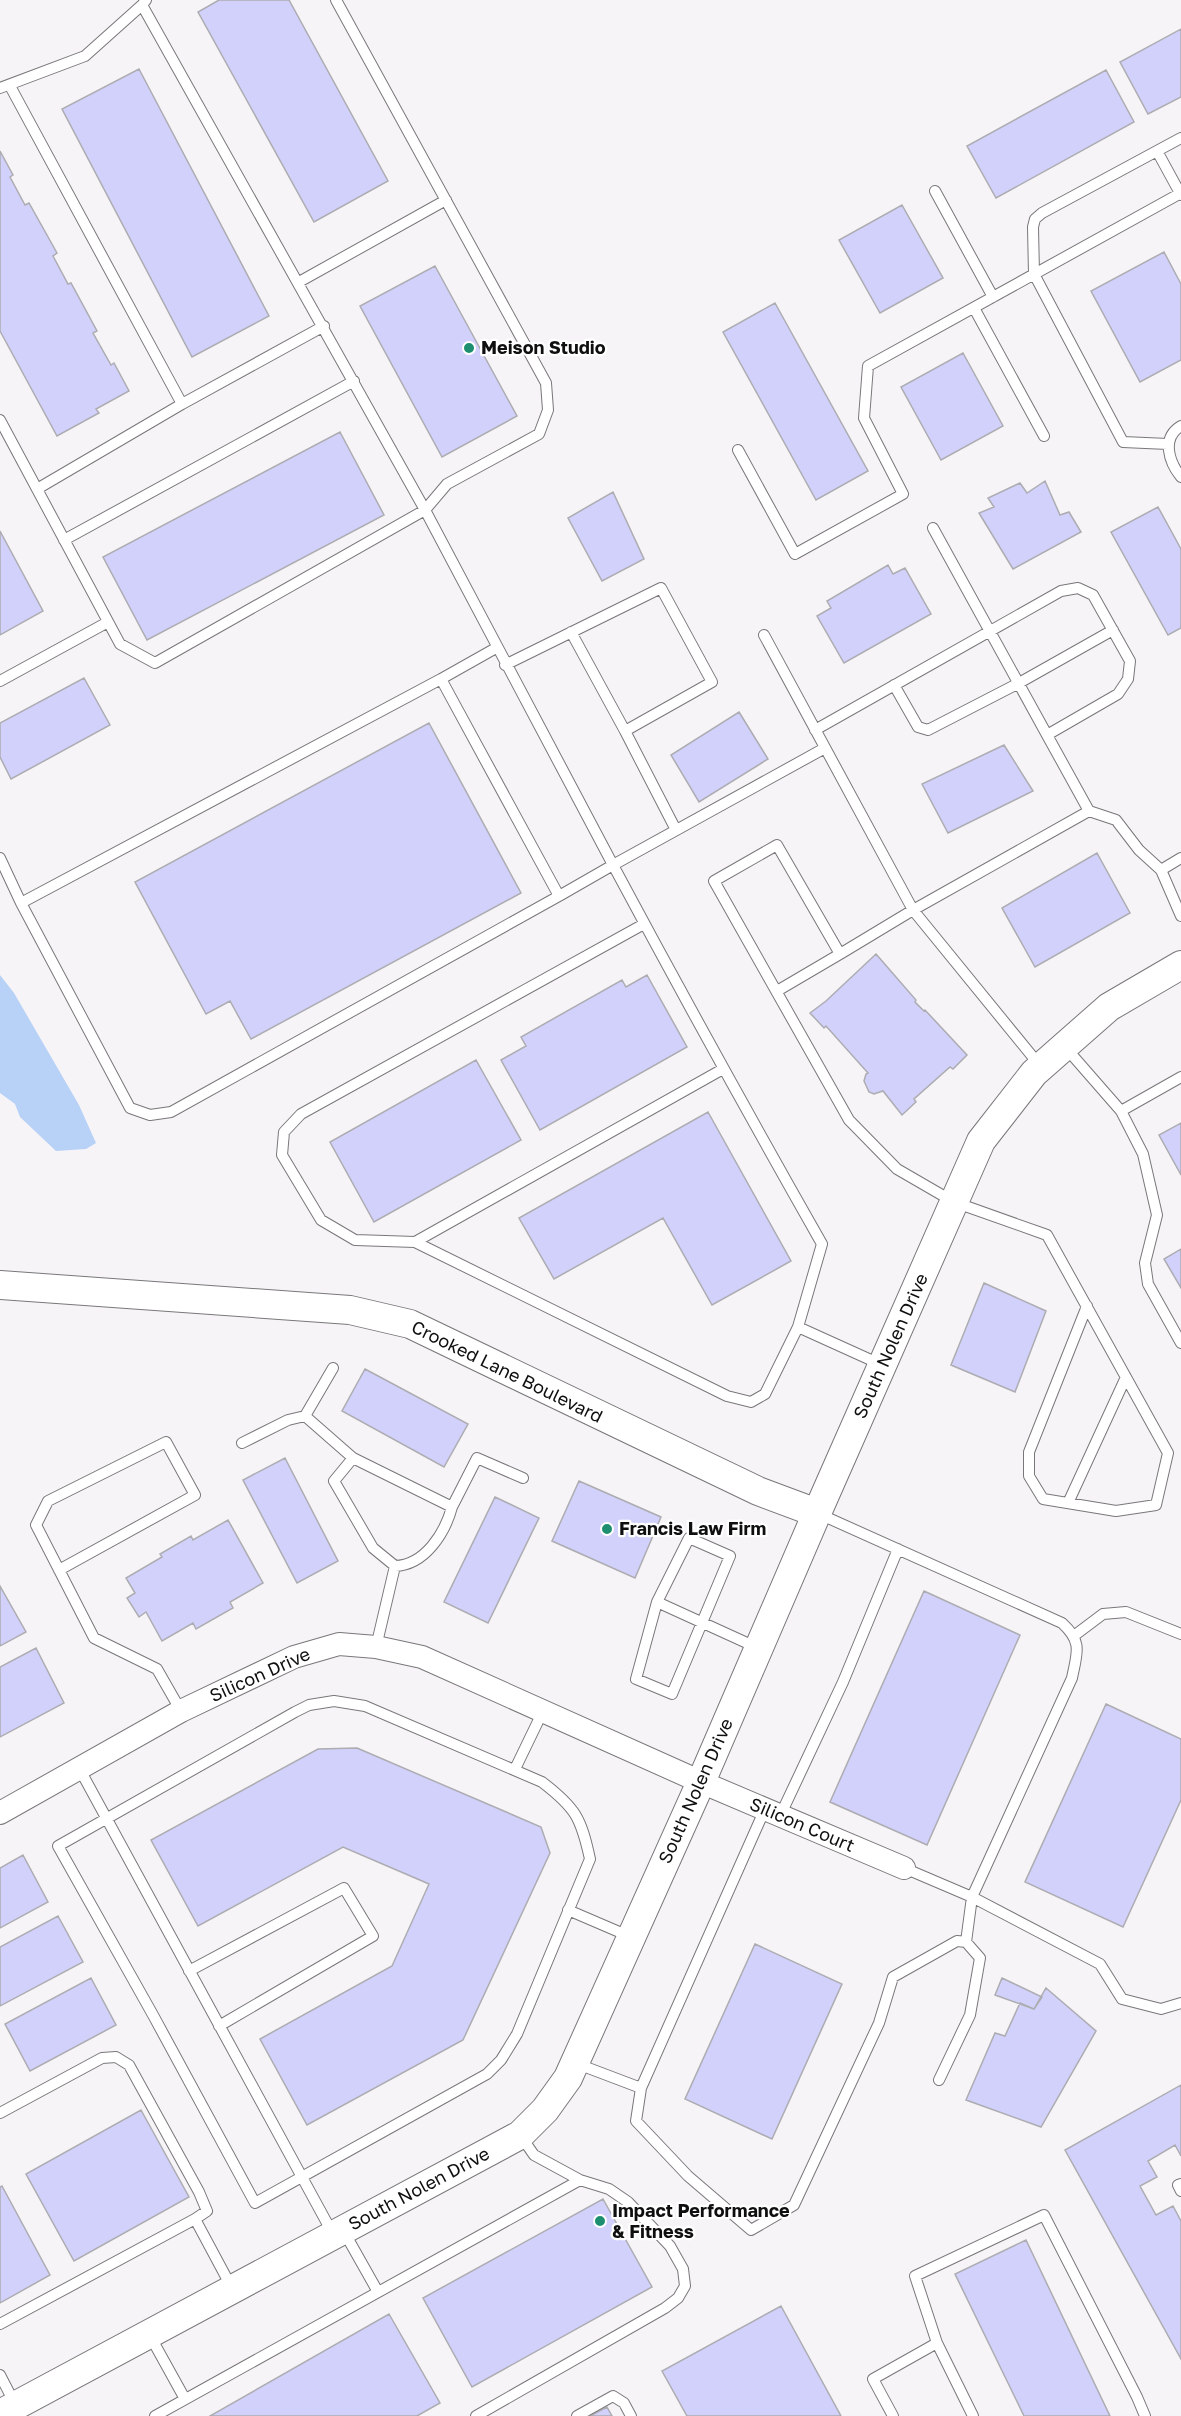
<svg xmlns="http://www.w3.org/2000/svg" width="1181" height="2416" font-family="'Golos Text',sans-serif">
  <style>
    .water { fill: #b7d2f6 }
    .building { fill: #d1d1fb; stroke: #acacb1; stroke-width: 1.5 }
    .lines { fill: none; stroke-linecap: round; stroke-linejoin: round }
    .service-casing { stroke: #7a777b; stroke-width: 12 }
    .minor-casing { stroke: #7a777b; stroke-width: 24 }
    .tertiary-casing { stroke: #7a777b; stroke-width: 30 }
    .service { stroke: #fff; stroke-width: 10 }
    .minor { stroke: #fff; stroke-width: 22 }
    .tertiary { stroke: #fff; stroke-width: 28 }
    .poi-dot { fill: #1d8f70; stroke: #fff; stroke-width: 2 }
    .labels { text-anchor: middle; stroke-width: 4.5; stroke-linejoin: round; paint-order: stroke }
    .poi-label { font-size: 18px; font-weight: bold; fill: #100f10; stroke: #fff; text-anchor: start }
    .street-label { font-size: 18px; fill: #100f10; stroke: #fff }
  </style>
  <rect width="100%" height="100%" fill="#f7f4f8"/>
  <!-- water -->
  <path class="water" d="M0 975 14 993 79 1105 96 1143 86 1149 56 1151 20 1117 15 1104 0 1093Z"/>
  <!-- building -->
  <path class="building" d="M219 0H289L388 181 314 222 198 12Z
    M1181 29V97L1148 114 1120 62Z
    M139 69 269 316 192 357 62 109Z
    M1106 70 1134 122 996 198 967 146Z
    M0 151 13 175 10 177 25 205 29 203 57 253 53 256 68 284 71 283 97 331 93 333 111 365 114 363 129 391 96 409 99 413 57 436 0 331Z
    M902 205 943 278 880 313 839 240Z
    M1164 252 1181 284V360L1140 382 1091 291Z
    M435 266 517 416 442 457 360 306Z
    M775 303 868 471 816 500 723 332Z
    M963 353 1003 426 941 460 901 387Z
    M340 432 384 515 147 640 103 557Z
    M1045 481 1060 515 1069 512 1081 532 1013 569 979 513 994 507 988 498 1020 483 1027 493Z
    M613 492 644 559 602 581 568 518Z
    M1158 507 1181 549V628L1168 635 1111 532Z
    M0 531 43 611 0 635Z
    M888 565 893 574 905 568 931 614 844 663 817 616 831 608 827 601Z
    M84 678 110 725 11 779 0 757V723Z
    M739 712 768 759 699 802 671 755Z
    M429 723 521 893 251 1039 230 1001 206 1014 135 882Z
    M1004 745 1033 791 948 833 922 784Z
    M1097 853 1130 913 1035 967 1002 908Z
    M876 954 916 1000 915 1002 924 1011 925 1010 967 1055 953 1069 950 1067 914 1099 916 1102 902 1115 883 1091 874 1094 869 1092 864 1081 866 1074 868 1073 826 1026 824 1028 810 1013 826 1001Z
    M647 975 687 1047 540 1130 501 1060 526 1046 521 1037 622 980 626 987Z
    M476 1060 521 1140 374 1222 330 1142Z
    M708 1112 791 1261 712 1305 663 1218 554 1279 519 1218Z
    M1181 1123V1175L1159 1135Z
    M1181 1249V1288L1164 1259Z
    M984 1283 1046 1311 1015 1392 951 1365Z
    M365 1369 468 1424 444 1467 342 1411Z
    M285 1458 338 1561 297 1583 243 1480Z
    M579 1481 661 1517 635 1578 552 1541Z
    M495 1497 539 1518 488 1623 444 1602Z
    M228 1520 263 1583 230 1602 233 1608 196 1629 193 1623 162 1641 146 1612 139 1617 127 1598 135 1593 126 1578 162 1557 160 1554 191 1536 193 1540Z
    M0 1586 26 1632 0 1646Z
    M924 1591 1020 1635 927 1845 830 1802Z
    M36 1648 64 1703 0 1737V1667Z
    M1106 1704 1181 1739V1800L1123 1927 1025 1882Z
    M357 1748 541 1827 550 1853 463 2040 307 2125 260 2039 392 1966 429 1884 343 1847 198 1926 151 1840 318 1749Z
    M23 1855 48 1902 0 1928V1868Z
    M58 1916 83 1962 0 2006V1947Z
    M755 1944 842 1984 772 2139 685 2099Z
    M91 1978 116 2025 30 2071 5 2024Z
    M1002 1978 1042 1997 1034 2009 995 1995Z
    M1046 1988 1096 2031 1041 2127 966 2100 995 2033 1005 2036 1020 2003 1034 2009Z
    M1181 2085V2156L1175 2145 1148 2161 1157 2177 1140 2186 1156 2215 1173 2206 1181 2221V2359L1065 2150Z
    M141 2110 189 2197 74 2261 26 2174Z
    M2 2186 50 2275 0 2303V2187Z
    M603 2199 652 2287 472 2387 423 2298Z
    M1026 2240 1110 2416H1024L955 2274Z
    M781 2306 841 2416H687L662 2371Z
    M389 2314 440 2403 417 2416H210Z
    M607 2407 612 2416H590Z"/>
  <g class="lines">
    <defs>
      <path id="service" d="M146 0 142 5 425 510 447 484 539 434 548 410 546 383 336 0
        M10 86 182 404
        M0 88 85 56 142 5
        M1157 151 1181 195
        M935 191 993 297
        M299 282 446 200
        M974 308 1044 436
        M0 420 120 644 155 663 425 510 613 865 559 896 441 679 496 648
        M1181 426C1161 438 1169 462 1181 477
        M1168 444 1123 442 1034 274 1033 227 1035 219 1042 213 1181 138
        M738 450 795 554 903 494 864 418 868 366 1181 193
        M37 489 182 404 324 326
        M933 528 1047 735
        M64 540 354 381
        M571 632 625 731
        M764 635 913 910 1041 1067
        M505 665 661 588 712 682 625 731 676 830
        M0 681 108 622
        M894 685 918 727 928 730 1019 683 1113 630
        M815 730 1061 591 1078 588 1093 595 1130 661 1128 679 1118 694 1047 735 1089 811 1116 820 1139 850 1161 870
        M0 858 21 903 441 679
        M1181 858 1161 870 1181 916
        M21 903 130 1108 150 1115 171 1112 559 896
        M644 924 301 1114 284 1132 282 1155 321 1220 355 1240 415 1242 727 1396 751 1402 765 1394 798 1327 822 1244C751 1119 681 992 613 865L825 748
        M840 954 913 910 1089 811
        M777 991 840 954 777 845 714 881 849 1120 897 1169 954 1202 1047 1235 1168 1453 1156 1505 1116 1511 1043 1499 1029 1476V1452L1087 1306
        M1066 1048 1121 1111 1143 1154 1157 1215 1145 1263 1148 1284 1181 1343
        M1121 1111 1181 1077
        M415 1242 723 1069
        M798 1327 882 1365
        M333 1368 305 1416 353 1458
        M242 1443 288 1420 305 1416
        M1068 1503 1126 1377
        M452 1507 477 1458 523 1478
        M817 1513 1062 1623C1083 1642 1077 1653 1072 1678L972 1897 904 1868
        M689 1538 730 1556 672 1694 636 1679 657 1602Z
        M59 1570 195 1495 166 1442 48 1501 36 1525 94 1638 157 1669 181 1711
        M657 1602 758 1648
        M1075 1635 1103 1614 1126 1612 1181 1634
        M376 1647 395 1566C425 1565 445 1533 452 1507L353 1458 334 1481 373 1548 395 1566
        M334 1701 365 1706 542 1782C576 1808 581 1818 590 1859L517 2034 501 2060 487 2074 255 2203 153 2015 58 1846 295 1712 309 1705Z
        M79 1768 333 2234
        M515 1769 543 1711
        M780 1816 843 1682 898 1549
        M568 1910 631 1937
        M966 1942 972 1897 1100 1964 1122 1999 1161 2009 1181 2003
        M189 1971 344 1888 373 1936 219 2026
        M575 2063 641 2088 636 2121 688 2176 751 2230 794 2205 879 2023 893 1977 957 1941 966 1942 980 1958 970 2015 939 2080
        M641 2088 765 1809
        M0 2113 102 2058 116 2057 129 2065 199 2192 207 2211 195 2219 232 2288
        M1181 2184 1178 2185 1181 2191
        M343 2230 378 2292
        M0 2324 195 2219
        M149 2334 185 2399
        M937 2343 915 2276 1044 2215 1137 2397 1145 2416
        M0 2375 15 2404
        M155 2416 580 2180
        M476 2416 665 2308 678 2298 685 2286 683 2269 670 2246 628 2202 609 2189 580 2180 534 2155 520 2135
        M577 2416 613 2396 624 2403 631 2416
        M893 2416 873 2379 937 2343 973 2416"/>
      <path id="minor" d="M0 1813 181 1711 294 1657 339 1644 376 1647 422 1657 701 1782 904 1868"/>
      <path id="tertiary" d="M0 1285 350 1310 410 1324 758 1491 817 1513
        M0 2414 520 2135 545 2110 568 2078 701 1782 817 1513 981 1141 1034 1073 1109 1007 1181 965"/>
    </defs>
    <!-- service casing -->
    <use href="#service" class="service-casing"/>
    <!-- minor casing -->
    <use href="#minor" class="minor-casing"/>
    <!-- tertiary casing -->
    <use href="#tertiary" class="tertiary-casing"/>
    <!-- service -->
    <use href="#service" class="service"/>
    <!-- minor -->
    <use href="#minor" class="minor"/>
    <!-- tertiary -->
    <use href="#tertiary" class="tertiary"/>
  </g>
  <!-- markers -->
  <g class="poi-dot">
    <circle cx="469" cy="348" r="6"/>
    <circle cx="607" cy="1529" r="6"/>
    <circle cx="600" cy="2221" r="6"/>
  </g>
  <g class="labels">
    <!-- poi labels -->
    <g class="poi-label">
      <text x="481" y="354">Meison Studio</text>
      <text x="619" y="1535">Francis Law Firm</text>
      <text x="612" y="2217">Impact Performance<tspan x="612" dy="21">&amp; Fitness</tspan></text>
    </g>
    <!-- street labels -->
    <g class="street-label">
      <text transform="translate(891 1346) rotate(-66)" y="6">South Nolen Drive</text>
      <text transform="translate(507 1372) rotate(26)" y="6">Crooked Lane Boulevard</text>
      <text transform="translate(260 1675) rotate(-24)" y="6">Silicon Drive</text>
      <text transform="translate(696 1791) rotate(-66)" y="6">South Nolen Drive</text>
      <text transform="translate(802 1825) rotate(23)" y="6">Silicon Court</text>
      <text transform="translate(419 2189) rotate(-28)" y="6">South Nolen Drive</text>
    </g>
  </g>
</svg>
